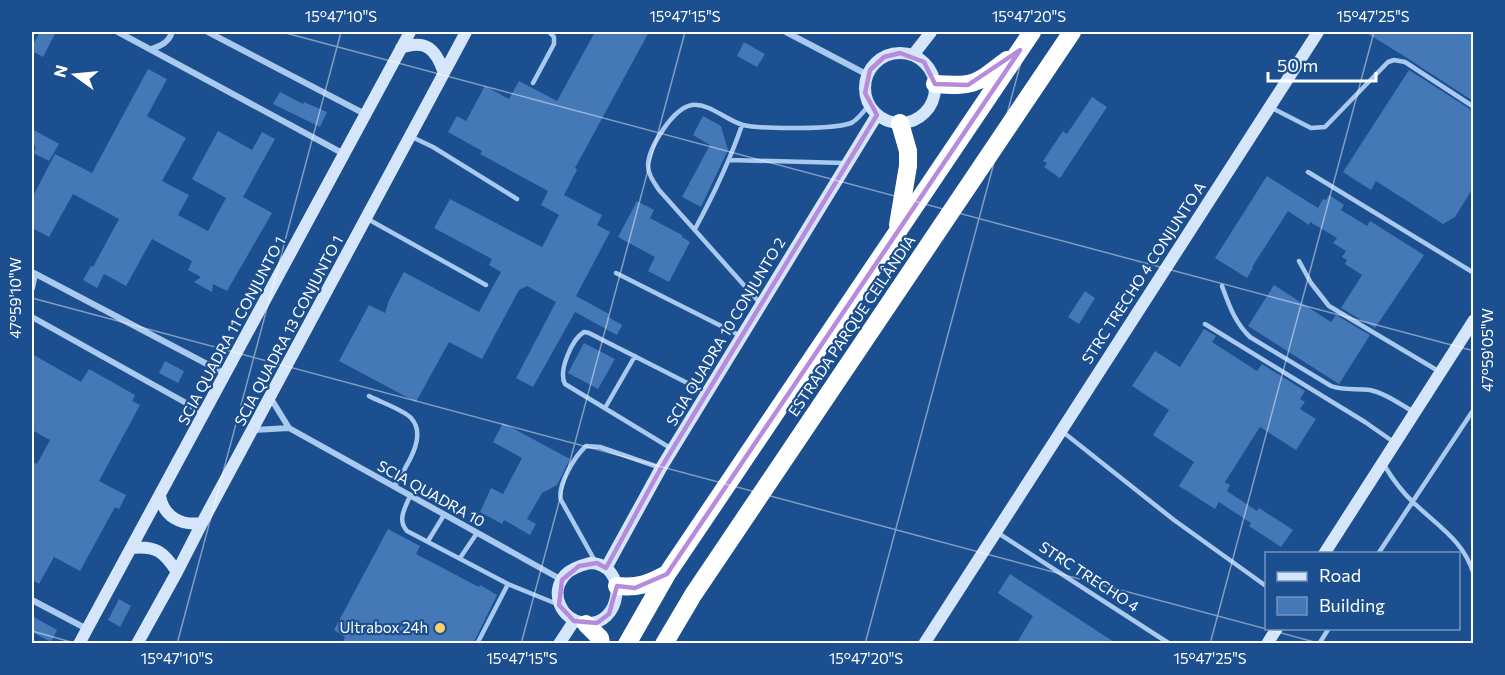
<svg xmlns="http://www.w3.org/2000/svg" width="1505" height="675" font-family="Commissioner,sans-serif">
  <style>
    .building { fill: #4478b7 }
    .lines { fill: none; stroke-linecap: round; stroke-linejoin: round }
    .lane { stroke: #a9c9ee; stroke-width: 4.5 }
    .street { stroke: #a9c9ee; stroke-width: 6 }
    .secondary { stroke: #d6e6fa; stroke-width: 12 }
    .highway { stroke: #fff; stroke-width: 18 }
    .marked { fill: none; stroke: #b68bdc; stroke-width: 4.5; stroke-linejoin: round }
    .ticks { fill: none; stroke: #fff; stroke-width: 1.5; stroke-opacity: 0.45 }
    .poi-dot { fill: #ffd166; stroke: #1b4f8f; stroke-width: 2 }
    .labels { text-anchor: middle; stroke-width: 4.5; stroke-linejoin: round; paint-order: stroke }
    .street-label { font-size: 15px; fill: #fff; stroke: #1b4f8f }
    .poi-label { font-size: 15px; fill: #fff; stroke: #1b4f8f; text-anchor: end }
    .neatline { fill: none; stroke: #fff; stroke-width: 2 }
    .ticks-label { font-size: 15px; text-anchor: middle; fill: #fff }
  </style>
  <rect width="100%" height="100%" fill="#1b4f8f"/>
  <!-- building -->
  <path class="building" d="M40 32H56L43 57 32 51V46Z
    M595 32H649L575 168 577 170 564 195 602 215 597 225 610 232 576 296 609 314 608 317 622 325 617 335 575 312 533 387 516 378 556 302 527 286 519 290 482 359 449 342 416 402 339 361 369 305 385 313 389 300 404 272 479 312 501 272 489 265 492 259 434 228 450 199 542 247 559 215 541 205 548 191 480 154 482 151 448 132 457 116 466 121 485 86 509 99 519 81 557 101Z
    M1365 32H1473V101L1407 58Z
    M744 42 765 54 757 67 737 56Z
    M148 69 167 79 147 116 186 138 162 181 189 195 178 215 208 231 226 198 192 179 218 131 252 150 262 132 275 139 243 197 272 213 227 291 213 284 212 292 194 282 201 277 188 270 192 261 152 239 126 286 104 274 97 288 83 280 91 266 93 267 119 219 73 194 49 237 32 228V198L55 154 92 173Z
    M1409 70 1473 111V188L1455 217 1443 224 1376 181 1371 190 1343 172Z
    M280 92 303 104 304 102 327 112 320 127 273 104Z
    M1092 97 1107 107 1060 178 1044 167 1047 163 1043 161 1063 131 1067 134Z
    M703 116 721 126 728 150 701 207 682 197 710 145 693 135Z
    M32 129 59 144 49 161 33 153 36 147 32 145Z
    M1267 176 1318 208 1323 199 1326 200 1329 195 1344 205 1341 210 1367 226 1370 221 1424 255 1375 328 1341 308 1362 275 1345 264 1347 260 1342 257 1346 251 1333 243 1337 238 1310 222 1309 225 1288 211 1252 267 1253 268 1247 278 1215 258Z
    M637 201 654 210 650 218 682 235V237L690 242 669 282 648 271 655 257 618 237Z
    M1274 285 1331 322 1336 315 1370 335 1339 384 1248 326Z
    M1085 291 1095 298 1079 324 1068 317Z
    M1204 329 1216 336 1212 342 1257 371 1262 364 1305 391 1300 399 1305 402 1300 409 1316 419 1296 450 1260 427 1225 482 1230 485 1227 491 1257 511 1259 508 1293 530 1281 547 1249 526 1251 523 1219 502 1215 509 1179 486 1194 462 1153 435 1169 410 1132 386 1155 351 1180 367Z
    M584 343 615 359 598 389 568 373Z
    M32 354 81 382 89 369 135 395 132 401 140 405 99 481 126 495 119 509 115 507 80 571 54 557 39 584 32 580V461L37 464 50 440 32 430Z
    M165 361 184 371 178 383 159 373Z
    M503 423 570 459 557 485 542 493 527 519 536 524 530 535 504 520 502 524 480 512 491 488 503 494 522 458 493 442Z
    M388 529 420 546 416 554 479 587 480 585 497 595 473 644H342L345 637 334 630Z
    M1010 574 1117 644H1016L1033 616 998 593Z
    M119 599 131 606 120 627 108 620Z
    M32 616 57 630 51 642 32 632Z"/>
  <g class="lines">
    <!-- lane -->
    <path class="lane" d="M533 83 554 44V37L549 32
      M1270 107 1311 128 1325 127 1388 62 1394 60 1405 62 1474 107
      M412 137 433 147 517 199
      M730 160 845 163
      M1308 172 1474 273
      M366 218 486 285
      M695 229C714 194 729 163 742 125
      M1299 261 1311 283 1329 306 1440 372
      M616 273 741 336
      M1222 286C1229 305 1235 323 1250 337L1331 386C1345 391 1356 388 1370 390 1386 393 1401 405 1414 412
      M759 302 659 190C654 182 648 175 648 165 649 147 673 108 692 105 710 103 727 121 743 125 760 129 840 130 853 122 859 118 865 110 869 105
      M1205 324 1365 422 1395 443
      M369 396C380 402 404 410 411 418 429 437 404 469 394 487
      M605 408 635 356
      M1063 432 1174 520 1266 586
      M672 449 565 384C558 371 572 339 584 332L589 333 707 393
      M1384 465C1392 478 1401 491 1412 501 1436 525 1464 540 1474 575
      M410 496C405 508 397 520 407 531L508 584 557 604
      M998 533 1170 644
      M428 541 444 515
      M1378 554 1474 409
      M460 558 477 533
      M595 561 561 500C557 485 575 456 586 446L600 447 661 468
      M477 644 508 584
      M1319 644 1329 628"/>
    <!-- street -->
    <path class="street" d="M118 32 344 154
      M208 32 365 114
      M786 32 868 75
      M151 49C161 46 169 42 172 32
      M32 272 226 374
      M32 288 35 274
      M32 317 204 413
      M270 397 289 428 562 580
      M252 430 289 428
      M32 600 87 629"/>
    <!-- secondary -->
    <path class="secondary" d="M401 48C426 39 436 49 444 73
      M865 88a35 35 0 1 1 70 0a35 35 0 1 1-70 0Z
      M913 55 931 32
      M160 496C164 517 181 526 202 523
      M131 548C156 545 164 552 177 572
      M1324 554 1474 320
      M590 563C630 564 622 628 584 623 561 620 549 593 565 575 571 568 582 565 590 563Z
      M606 568 661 468 877 115
      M79 644 410 32
      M137 644 177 572 202 523 466 32
      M559 644 574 621
      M924 644 1318 32
      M1267 644 1277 628"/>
    <!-- highway -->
    <path class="highway" d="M935 84C975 87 976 84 1007 60
      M898 225 908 166V151L900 123
      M617 586C639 588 648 584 667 574
      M586 624 600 638 601 644
      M627 644 667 574 1032 32
      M664 644 693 595 1072 32"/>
  </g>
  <!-- marked area -->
  <path class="marked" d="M1020 50 667 574 635 588 617 586 609 614 597 623 574 621 559 605 562 580 579 566 597 563 606 568 661 468 877 115 865 93 870 70 884 57 900 53 924 62 935 84 968 85Z"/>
  <!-- ticks -->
  <path class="ticks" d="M282 32 1474 351M32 298 1322 644M32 631 78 644M177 644 341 32M521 644 685 32M865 644 1029 32M1210 644 1374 32"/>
  <!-- markers -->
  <circle class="poi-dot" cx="440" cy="628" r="6"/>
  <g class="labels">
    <!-- street labels -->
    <g class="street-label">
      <text transform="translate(1144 273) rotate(-57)" y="5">STRC TRECHO 4 CONJUNTO A</text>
      <text transform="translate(852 326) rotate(-56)" y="5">ESTRADA PARQUE CEILÂNDIA</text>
      <text transform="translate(232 331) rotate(-62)" y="5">SCIA QUADRA 11 CONJUNTO 1</text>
      <text transform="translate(289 331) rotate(-62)" y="5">SCIA QUADRA 13 CONJUNTO 1</text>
      <text transform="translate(726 332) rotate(-59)" y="5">SCIA QUADRA 10 CONJUNTO 2</text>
      <text transform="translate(431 494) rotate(29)" y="5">SCIA QUADRA 10</text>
      <text transform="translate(1089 577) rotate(33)" y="5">STRC TRECHO 4</text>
    </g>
    <!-- poi labels -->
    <g class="poi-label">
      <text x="428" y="633">Ultrabox 24h</text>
    </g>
  </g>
  <!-- border -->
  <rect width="1505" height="675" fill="none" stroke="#1b4f8f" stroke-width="66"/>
  <!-- legend -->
  <rect x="1265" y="552" width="195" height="78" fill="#1b4f8f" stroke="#7695bc" stroke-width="1.5"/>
  <rect x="1277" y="572" width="30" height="9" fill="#d6e6fa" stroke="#7695bc" stroke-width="1.5"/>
  <text x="1319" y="582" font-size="18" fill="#ffffff">Road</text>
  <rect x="1277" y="597" width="30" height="18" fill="#4478b7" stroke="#7695bc" stroke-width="1.5"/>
  <text x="1319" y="612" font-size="18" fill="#ffffff">Building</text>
  <!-- north arrow -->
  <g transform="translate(75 75) rotate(285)" stroke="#1b4f8f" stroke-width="4.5" paint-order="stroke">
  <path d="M0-4.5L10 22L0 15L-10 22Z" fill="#ffffff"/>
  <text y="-9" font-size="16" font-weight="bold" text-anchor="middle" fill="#ffffff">N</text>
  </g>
  <!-- scale -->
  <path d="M1268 72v9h108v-9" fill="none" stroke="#ffffff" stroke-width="3"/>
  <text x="1277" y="72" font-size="18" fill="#ffffff" stroke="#1b4f8f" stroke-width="4.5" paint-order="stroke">50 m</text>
  <rect x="33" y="33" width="1439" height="609" class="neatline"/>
  <g class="ticks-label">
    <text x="341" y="22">15°47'10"S</text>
    <text x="685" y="22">15°47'15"S</text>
    <text x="1029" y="22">15°47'20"S</text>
    <text x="1373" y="22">15°47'25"S</text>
    <text transform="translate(16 298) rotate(-90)" y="5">47°59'10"W</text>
    <text transform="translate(1488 350) rotate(-90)" y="5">47°59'05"W</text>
    <text x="177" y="664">15°47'10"S</text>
    <text x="522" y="664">15°47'15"S</text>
    <text x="866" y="664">15°47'20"S</text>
    <text x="1210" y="664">15°47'25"S</text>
  </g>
</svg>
